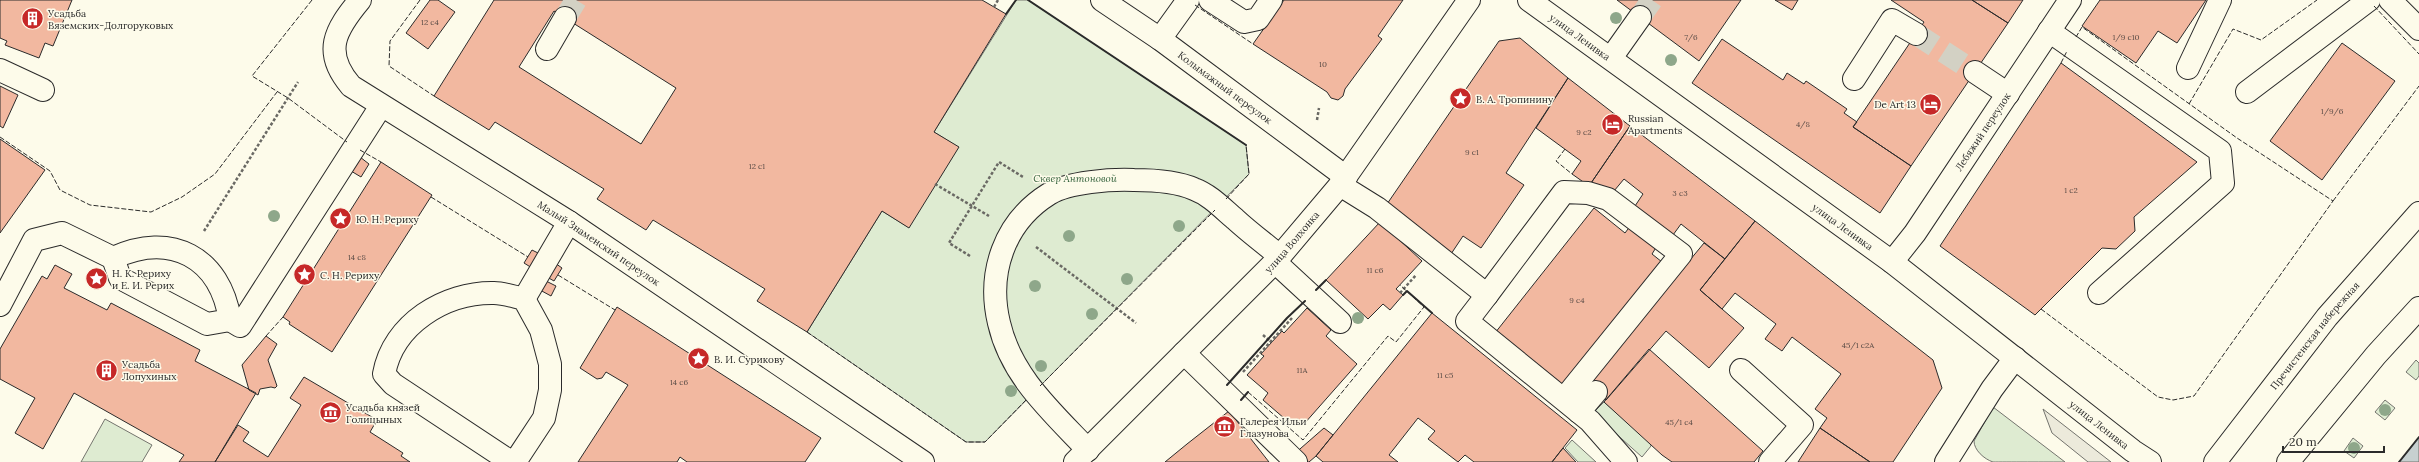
<svg xmlns="http://www.w3.org/2000/svg" width="2419" height="462" font-family="Lora,serif">
  <style>
    .green { fill: #deebd1; stroke: #74746e }
    .parking { fill: #eceadb; stroke: #74746e }
    .water { fill: #c7d0d0; stroke: #74746e }
    .building { fill: #f2b8a0; stroke: #2b2b2b; fill-rule: evenodd }
    .lines { fill: none; stroke-linecap: round; stroke-linejoin: round }
    .minor-tunnel { stroke: #d3d1c4; stroke-width: 22; stroke-dasharray: 22 11; stroke-linecap: butt }
    .minor-casing { stroke: #2b2b2b; stroke-width: 24 }
    .major-casing { stroke: #2b2b2b; stroke-width: 24 }
    .path { stroke: #6a6964; stroke-width: 2.5; stroke-dasharray: 3 2; stroke-linecap: butt }
    .minor { stroke: #fdfbea; stroke-width: 22 }
    .major { stroke: #fdfbea; stroke-width: 22 }
    .fence { stroke: #2b2b2b; stroke-width: 1; stroke-dasharray: 5 2; stroke-linecap: butt }
    .wall { stroke: #2b2b2b; stroke-width: 2 }
    .tree { fill: #8ea78a }
    .labels { text-anchor: middle; stroke-width: 3; stroke-linejoin: round; paint-order: stroke }
    .number-label { font-size: 8px; fill: #5d4e48 }
    .poi-label { font-size: 10px; fill: #2b2b2b; stroke: #fdfbea; text-anchor: start }
    .street-label { font-size: 10px; fill: #2b2b2b; stroke: #fdfbea }
    .park-label { font-size: 10px; font-style: italic; fill: #34623c; stroke: #fdfbea }
  </style>
  <rect width="100%" height="100%" fill="#fdfbea"/>
  <!-- green -->
  <path class="green" d="M1016 0H1028L1246 145 1249 174 985 442H966L807 332 882 211 908 227 958 147 934 132Z
    M2416 360 2419 363V376L2416 380 2406 372Z
    M2385 400 2395 408 2385 420 2375 412Z
    M1604 402 1650 442 1651 446 1642 457 1593 413Z
    M1993 407 2065 462C2050 462 2004 462 1993 462 1984 459 1974 450 1974 441Z
    M105 419 152 445 142 462H81Z
    M2353 438 2363 446 2354 458 2344 451Z
    M1572 440 1596 462H1578L1565 448Z"/>
  <!-- parking -->
  <path class="parking" d="M2043 409 2111 462H2088L2052 433Z"/>
  <!-- water -->
  <path class="water" d="M2419 437V462H2399Z"/>
  <!-- building -->
  <path class="building" d="M0 0H72L53 46 45 43 39 58 5 45 7 41 0 38Z
    M430 0H438L455 12 428 49 406 33Z
    M494 0H982L1006 14 934 132 959 147 909 228 882 211 807 332 757 301 765 289 653 220 646 230 597 199 604 189 495 122 489 130 434 96ZM554 11 676 88 641 144 519 67Z
    M1284 0H1403L1378 36 1382 39 1345 89 1343 96 1338 100 1331 98 1327 92 1253 44Z
    M1617 0H1741L1699 61Z
    M1775 0H1798L1792 10Z
    M1891 0H1972L2008 23 1911 166 1853 127 1924 22Z
    M1972 0H2023L2008 23Z
    M2100 0H2206L2177 43 2158 31 2136 63 2082 26Z
    M1520 38 1568 78 1506 173 1524 185 1481 248 1463 236 1451 254 1387 204 1499 41Z
    M1722 39 1783 80 1787 73 1804 84 1806 81 1847 109 1844 113 1857 122 1853 127 1911 166 1880 213 1692 83Z
    M2342 43 2395 81 2322 180 2270 141Z
    M2061 63 2197 162 2134 217 2135 231 2116 249 2102 248 2035 315 1940 246Z
    M1568 78 1630 126 1589 186 1572 174 1581 161 1536 128Z
    M0 86 18 95 3 128 0 126Z
    M1630 126 1755 221 1725 259 1681 224 1673 235 1635 206 1643 194 1624 179 1614 191 1589 186Z
    M0 139 45 170 0 233Z
    M360 157 369 164 361 177 351 171Z
    M381 162 432 195 332 352 289 324 290 322 283 317Z
    M1594 208 1625 233 1631 225 1657 246 1652 254 1662 262 1562 387 1495 333Z
    M1755 221 1933 360 1942 388 1893 462H1870L1820 428 1827 418 1815 409 1841 374 1792 337 1782 351 1765 339 1776 324 1735 293 1722 309 1700 290Z
    M1380 222 1422 261 1396 289 1403 295 1390 310 1383 304 1368 319 1326 280Z
    M1704 243 1725 259 1700 290 1744 328 1709 368 1666 331 1606 400 1587 385Z
    M532 250 540 254 532 268 524 263Z
    M555 263 562 268 554 281 547 277Z
    M55 265 72 274 64 288 107 310 111 303 200 350 195 361 256 393 215 462H179L184 455 74 393 43 449 15 433 35 398 0 379V349L42 276 47 279Z
    M546 281 556 286 551 296 540 290Z
    M617 307 821 438 805 462H687L680 457 677 462H578L628 385 606 372 602 378 597 379 580 368Z
    M1307 308 1331 330 1326 336 1357 364 1304 424 1297 419 1292 425 1263 400 1268 393 1247 375 1264 356 1261 354 1282 331 1284 333Z
    M1432 313 1577 430 1552 462H1474L1465 455 1458 462 1428 439 1435 431 1418 418 1389 455 1398 462H1323L1316 456Z
    M266 336 277 344 268 360 277 386 275 388 271 387 260 389 258 395 249 390 242 365Z
    M1649 349 1763 451 1754 462H1672L1662 455 1604 402Z
    M304 377 377 420 370 432 403 453 401 456 410 462H215L238 425 249 432 243 441 268 457 301 405 290 398Z
    M1229 411 1269 462H1165L1187 444Z
    M1324 428 1333 435 1316 456 1309 462H1285Z
    M1820 428 1870 462H1798Z
    M1563 448 1576 462H1552Z"/>
  <g class="lines">
    <!-- minor-tunnel -->
    <path class="minor-tunnel" d="M1640 17 1652 0
      M565 18 576 0
      M1916 34 1975 72"/>
    <defs>
      <g id="minor">
        <path id="s1" d="M360 0C335 30 322 52 351 86L569 222 923 462"/>
        <path id="s2" d="M1102 0 1160 39 1346 177"/>
        <path d="M1210 0 1244 22 1258 19 1271 0"/>
        <path id="s3" d="M1529 0 1892 262 2133 451 2150 462"/>
        <path d="M2390 0 2419 29"/>
        <path d="M2049 31 2220 151 2223 183 2099 293"/>
        <path d="M1160 39 1188 0"/>
        <path d="M547 49 565 18"/>
        <path d="M1611 58 1640 17"/>
        <path d="M2188 68 2220 0"/>
        <path d="M0 70 43 90"/>
        <path d="M1975 72 2008 94"/>
        <path d="M1854 79 1892 20 1916 34"/>
        <path d="M2247 92 2369 0"/>
        <path d="M1340 185 1377 208 1487 295 1564 192 1588 193 1608 199 1681 254 1564 399"/>
        <path d="M113 258 120 278 207 324 230 320"/>
        <path d="M1275 262 1340 322"/>
        <path id="s4" d="M1892 262 1915 233 2070 0"/>
        <path d="M1487 295 1467 321 1590 421 1626 462"/>
        <path d="M524 299 569 222"/>
        <path d="M0 305 34 240 62 233 113 258C171 231 220 257 230 320L240 326 381 106"/>
        <path d="M1184 353 1296 462"/>
        <path d="M1741 370 1802 425 1770 462"/>
        <path d="M1579 412 1596 392"/>
        <path d="M1088 450C1051 411 1011 376 999 323 987 273 1004 222 1049 194 1068 182 1112 179 1134 180 1154 180 1176 181 1194 189 1210 195 1222 208 1235 219 1249 232 1265 244 1280 256"/>
        <path d="M511 462 393 384 384 374C393 324 445 292 494 293 504 293 515 297 524 299L541 330 550 364V390L544 418 515 462"/>
        <path d="M1946 462 1992 389 2015 358"/>
      </g>
      <g id="major">
        <path id="s5" d="M1075 462 1275 262 1340 185 1469 0"/>
        <path id="s6" d="M2215 462 2327 317 2419 213"/>
        <path d="M2288 462 2376 355 2419 308"/>
      </g>
    </defs>
    <!-- minor casing -->
    <use href="#minor" class="minor-casing"/>
    <!-- major casing -->
    <use href="#major" class="major-casing"/>
    <!-- path -->
    <path class="path" d="M994 7 998 0
      M1317 120 1319 108
      M935 184 989 216
      M204 231 298 82
      M1036 247 1136 323
      M970 256 949 243 999 162 1023 177
      M1400 293 1416 275
      M1263 335 1271 342
      M1243 372 1292 318"/>
    <!-- minor -->
    <use href="#minor" class="minor"/>
    <!-- major -->
    <use href="#major" class="major"/>
    <!-- fence -->
    <path class="fence" d="M312 0 252 76 288 98 347 142
      M420 0 390 41 389 66 434 96
      M1195 5 1253 44
      M2374 6 2419 54
      M2061 63 2067 51
      M2189 104 2233 29 2261 40 2317 0
      M0 137 50 171 60 190 90 205 151 212 182 197 215 174 277 92
      M1565 149 1556 161 1572 174
      M360 150 381 162
      M431 197 528 257
      M1226 199 1249 174 1246 145
      M2333 201 2419 86
      M558 275 615 310
      M2041 309 2158 397 2173 400 2194 396 2333 201 2237 138 2082 27 2076 37
      M807 332 966 442H985L1027 399
      M266 336 283 317
      M1040 386 1215 210
      M1248 392 1303 440 1388 336 1396 342 1424 307 1400 285"/>
    <!-- wall -->
    <path class="wall" d="M1028 0 1246 145
      M1006 14 1016 0
      M1316 290 1326 280
      M1403 295 1407 291 1432 313
      M1227 385 1287 318 1305 301
      M1241 400 1248 392
      M2399 462 2419 437"/>
  </g>
  <!-- trees -->
  <g class="tree">
    <circle cx="1616" cy="18" r="6"/>
    <circle cx="1671" cy="60" r="6"/>
    <circle cx="274" cy="216" r="6"/>
    <circle cx="1179" cy="226" r="6"/>
    <circle cx="1069" cy="236" r="6"/>
    <circle cx="1127" cy="279" r="6"/>
    <circle cx="1035" cy="286" r="6"/>
    <circle cx="1092" cy="314" r="6"/>
    <circle cx="1358" cy="318" r="6"/>
    <circle cx="1041" cy="366" r="6"/>
    <circle cx="1011" cy="391" r="6"/>
    <circle cx="2385" cy="410" r="6"/>
    <circle cx="2354" cy="448" r="6"/>
  </g>
  <!-- icons -->
  <defs>
    <symbol id="building-disc" viewBox="-11 -11 22 22"><circle r="9.5" fill="#c62828" stroke="#fdfbea"/><path d="M-4-6H4V6H1V3H-1V6H-4ZM-2.5-4.3h1.7v1.8h-1.7ZM.8-4.3h1.7v1.8H.8ZM-2.5-1h1.7V.8h-1.7ZM.8-1h1.7V.8H.8Z" fill="#fff"/></symbol>
    <symbol id="sight-disc" viewBox="-11 -11 22 22"><circle r="9.5" fill="#c62828" stroke="#fdfbea"/><path d="M0-6L1.8-2.2L6-1.7L2.9 1.2L3.7 5.4L0 3.3L-3.7 5.4L-2.9 1.2L-6-1.7L-1.8-2.2Z" fill="#fff"/></symbol>
    <symbol id="hotel-disc" viewBox="-11 -11 22 22"><circle r="9.5" fill="#c62828" stroke="#fdfbea"/><path d="M-6-4.5h1.5V1H6V5H4.5V3h-9V5H-6ZM-4 0a1.8 1.8 0 1 1 3.6 0ZM.5 0V-2.5h3Q6-2.5 6 0Z" fill="#fff"/></symbol>
    <symbol id="museum-disc" viewBox="-11 -11 22 22"><circle r="9.5" fill="#c62828" stroke="#fdfbea"/><path d="M0-6L6-3V-2H-6V-3ZM-5-1h2V3h-2ZM-1-1h2V3h-2ZM3-1h2V3H3ZM-6 4H6V6H-6Z" fill="#fff"/></symbol>
  </defs>
  <g fill-rule="evenodd">
    <use href="#building-disc" x="20" y="6" width="25" height="25"/>
    <use href="#sight-disc" x="1448" y="86" width="25" height="25"/>
    <use href="#hotel-disc" x="1918" y="92" width="25" height="25"/>
    <use href="#hotel-disc" x="1600" y="112" width="25" height="25"/>
    <use href="#sight-disc" x="328" y="206" width="25" height="25"/>
    <use href="#sight-disc" x="292" y="262" width="25" height="25"/>
    <use href="#sight-disc" x="84" y="266" width="25" height="25"/>
    <use href="#sight-disc" x="686" y="346" width="25" height="25"/>
    <use href="#building-disc" x="94" y="358" width="25" height="25"/>
    <use href="#museum-disc" x="318" y="400" width="25" height="25"/>
    <use href="#museum-disc" x="1212" y="414" width="25" height="25"/>
  </g>
  <g class="labels">
    <!-- number labels -->
    <g class="number-label">
      <text x="430" y="25">12 с4</text>
      <text x="1691" y="40">7/6</text>
      <text x="2126" y="40">1/9 с10</text>
      <text x="1323" y="67">10</text>
      <text x="2332" y="114">1/9/6</text>
      <text x="1803" y="127">4/8</text>
      <text x="1584" y="135">9 с2</text>
      <text x="1472" y="155">9 с1</text>
      <text x="757" y="169">12 с1</text>
      <text x="2071" y="193">1 с2</text>
      <text x="1680" y="196">3 с3</text>
      <text x="357" y="260">14 с8</text>
      <text x="1375" y="273">11 с6</text>
      <text x="1577" y="303">9 с4</text>
      <text x="1858" y="348">45/1 с2А</text>
      <text x="1302" y="373">11А</text>
      <text x="1445" y="378">11 с5</text>
      <text x="679" y="385">14 с6</text>
      <text x="1679" y="425">45/1 с4</text>
    </g>
    <!-- poi labels -->
    <g class="poi-label">
      <text x="48" y="17">Усадьба<tspan x="48" dy="12">Вяземских-Долгоруковых</tspan></text>
      <text x="1476" y="103">В. А. Тропинину</text>
      <text x="1916" y="108" text-anchor="end">De Art 13</text>
      <text x="1628" y="122">Russian<tspan x="1628" dy="12">Apartments</tspan></text>
      <text x="356" y="223">Ю. Н. Рериху</text>
      <text x="112" y="277">Н. К. Рериху<tspan x="112" dy="12">и Е. И. Рерих</tspan></text>
      <text x="320" y="279">С. Н. Рериху</text>
      <text x="714" y="363">В. И. Сурикову</text>
      <text x="122" y="368">Усадьба<tspan x="122" dy="12">Лопухиных</tspan></text>
      <text x="346" y="411">Усадьба князей<tspan x="346" dy="12">Голицыных</tspan></text>
      <text x="1240" y="425">Галерея Ильи<tspan x="1240" dy="12">Глазунова</tspan></text>
    </g>
    <!-- street labels -->
    <g class="street-label">
      <text dy="4" stroke="none"><textPath href="#s3" startOffset="63">улица Ленивка</textPath></text>
      <text dy="4" stroke="none"><textPath href="#s2" startOffset="151">Колымажный переулок</textPath></text>
      <text dy="4" stroke="none"><textPath href="#s4" startOffset="159">Лебяжий переулок</textPath></text>
      <text dy="4" stroke="none"><textPath href="#s3" startOffset="387">улица Ленивка</textPath></text>
      <text dy="4" stroke="none"><textPath href="#s5" startOffset="309">улица Волхонка</textPath></text>
      <text dy="4" stroke="none"><textPath href="#s1" startOffset="391">Малый Знаменский переулок</textPath></text>
      <text dy="4" stroke="none"><textPath href="#s6" startOffset="161">Пречистенская набережная</textPath></text>
      <text dy="4" stroke="none"><textPath href="#s3" startOffset="711">улица Ленивка</textPath></text>
    </g>
    <!-- park labels -->
    <g class="park-label">
      <text x="1075" y="182">Сквер Антоновой</text>
    </g>
  </g>
  <!-- scale -->
  <path d="M2283 446v6h101v-6" fill="none" stroke="#2b2b2b" stroke-width="2"/>
  <text x="2289" y="446" font-size="12" fill="#2b2b2b" stroke="#fdfbea" stroke-width="3" paint-order="stroke">20 m</text>
</svg>
